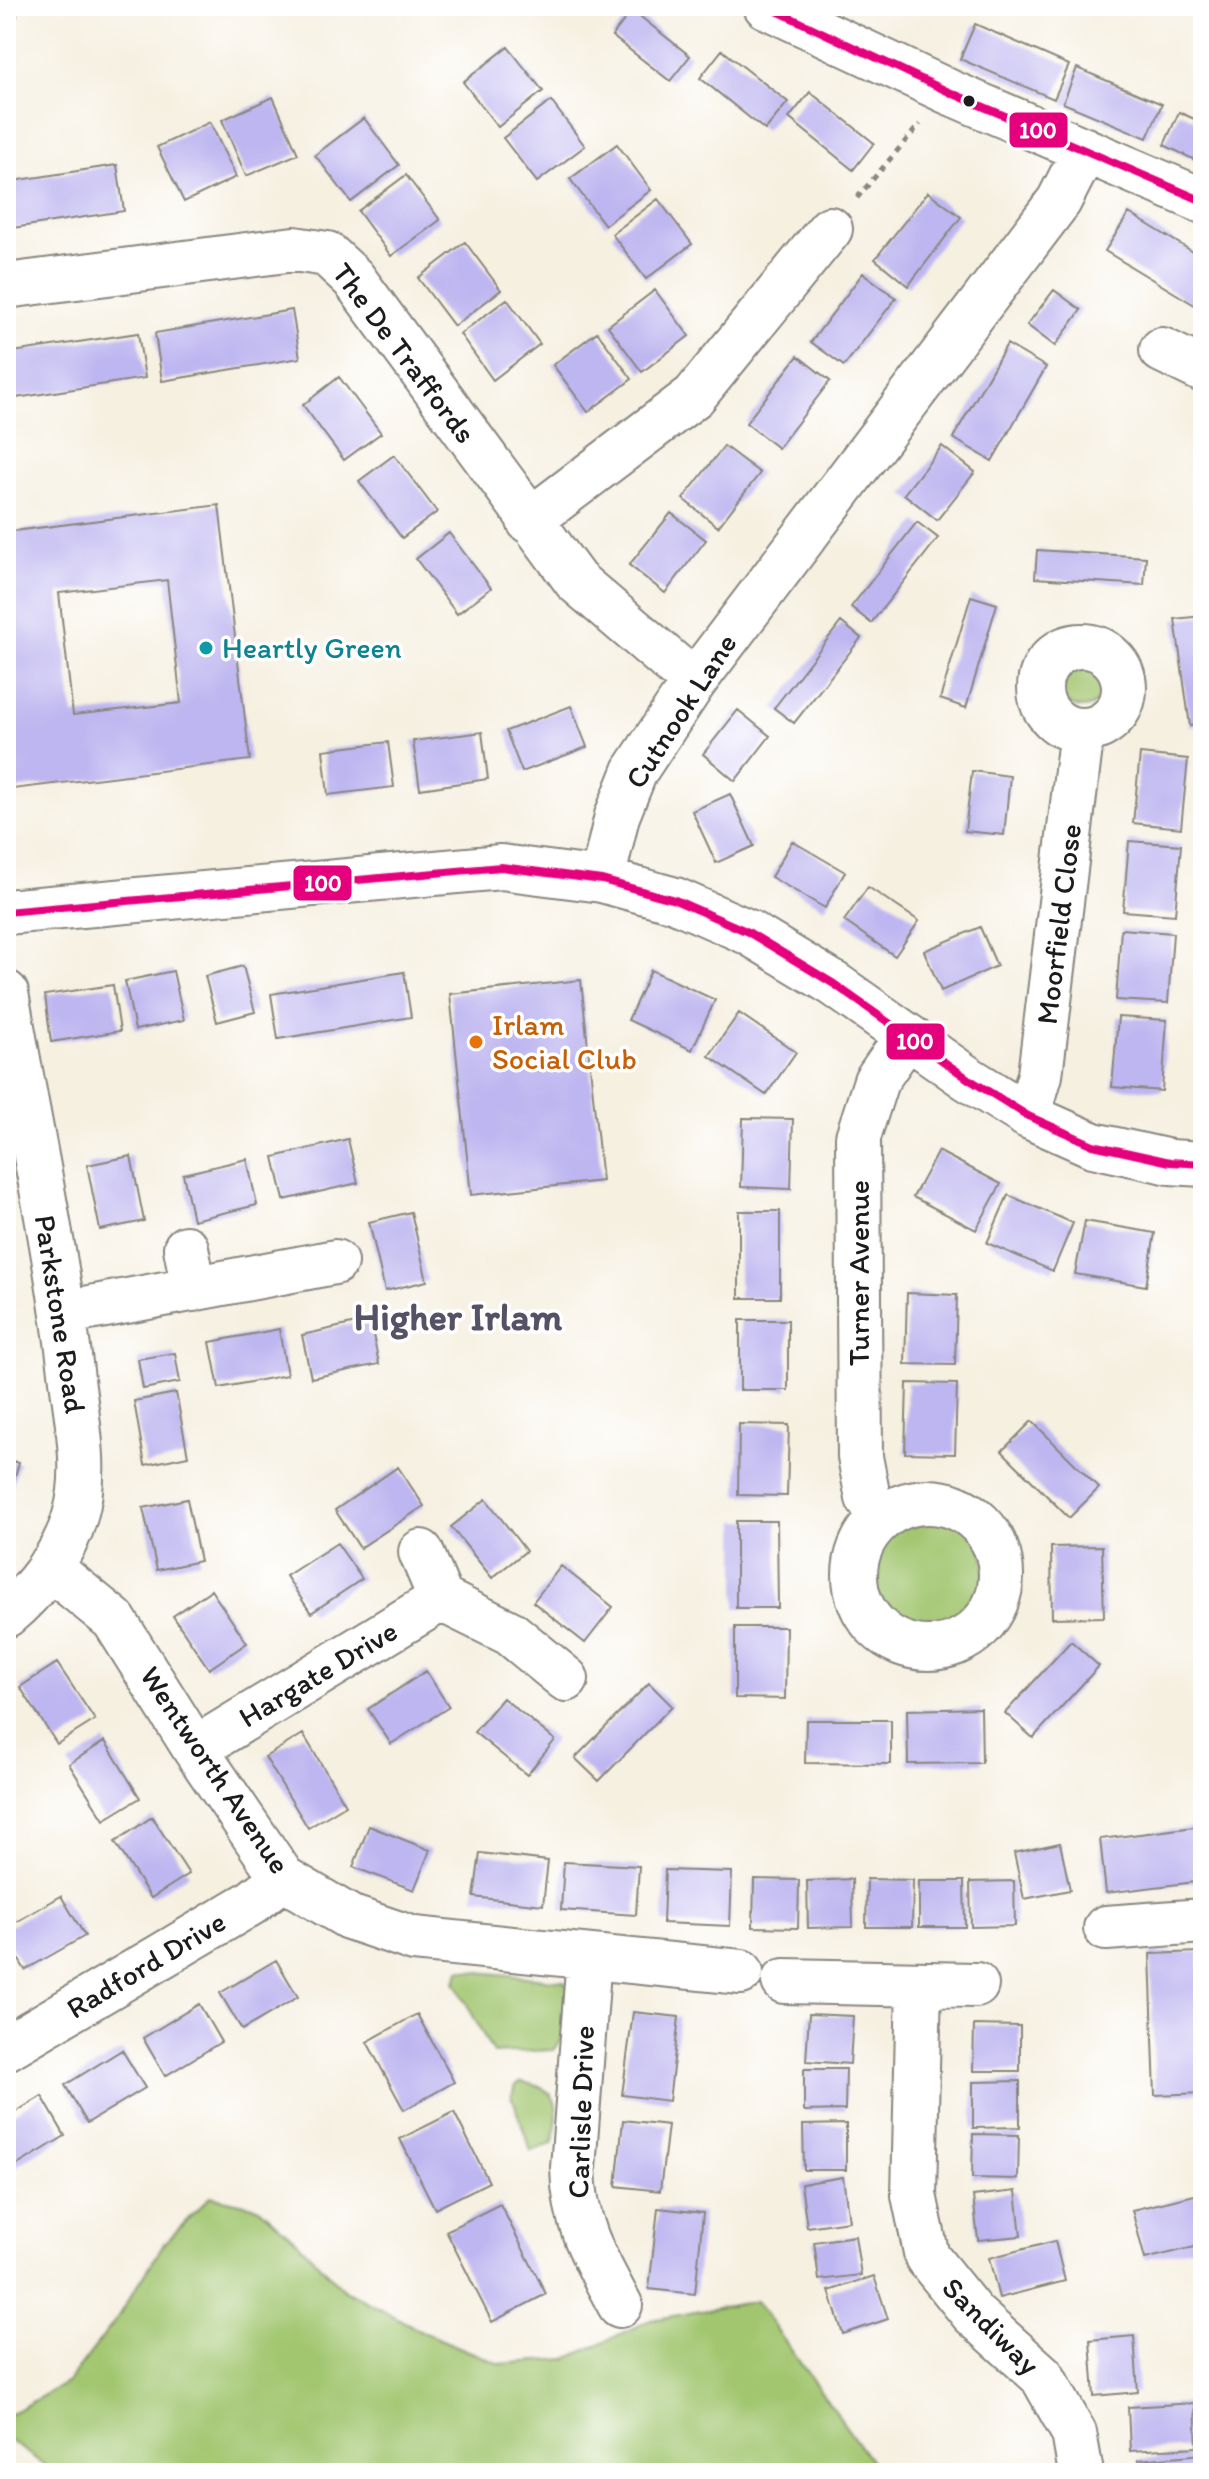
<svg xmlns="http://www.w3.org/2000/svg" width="1209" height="2479" font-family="Itim,sans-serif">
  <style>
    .green { fill: #a2c670; stroke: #5f7146; stroke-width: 2 }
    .building { fill: #beb6f0; fill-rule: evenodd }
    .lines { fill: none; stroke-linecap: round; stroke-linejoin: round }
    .minor-casing { stroke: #89867e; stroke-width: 48 }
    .path { stroke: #89867e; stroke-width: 5; stroke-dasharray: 6 6; stroke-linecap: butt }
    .minor { stroke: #fff; stroke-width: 44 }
    .bus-1-casing { stroke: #fff; stroke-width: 14 }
    .bus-1 { stroke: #e5007d; stroke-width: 8 }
    .bus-dot { fill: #1c1c1c; stroke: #fff; stroke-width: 3 }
    .culture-dot { fill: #0f9aa8; stroke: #fff; stroke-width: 3 }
    .food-dot { fill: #e8710a; stroke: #fff; stroke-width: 3 }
    .labels { text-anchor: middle; stroke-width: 7; stroke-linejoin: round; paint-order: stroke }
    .street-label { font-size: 30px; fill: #1c1c1c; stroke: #fff }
    .culture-label { font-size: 30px; fill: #0d838f; stroke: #fff; text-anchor: start }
    .food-label { font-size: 30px; fill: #c56008; stroke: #fff; text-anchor: start }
    .district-label { font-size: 38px; font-weight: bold; fill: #555266; stroke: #fff }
    .line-badge { stroke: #fff; stroke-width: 3 }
    .badge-label { font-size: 22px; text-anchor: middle; font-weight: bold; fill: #fff }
  </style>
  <rect width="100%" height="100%" fill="#fff"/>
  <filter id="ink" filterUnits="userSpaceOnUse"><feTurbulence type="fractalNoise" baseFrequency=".0125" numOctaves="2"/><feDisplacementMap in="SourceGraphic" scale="16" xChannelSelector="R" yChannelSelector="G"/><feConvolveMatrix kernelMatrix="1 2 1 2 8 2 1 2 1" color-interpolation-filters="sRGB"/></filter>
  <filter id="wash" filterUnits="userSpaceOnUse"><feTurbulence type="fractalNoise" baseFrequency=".006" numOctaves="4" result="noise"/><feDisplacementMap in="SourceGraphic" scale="32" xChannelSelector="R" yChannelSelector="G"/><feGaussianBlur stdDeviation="1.8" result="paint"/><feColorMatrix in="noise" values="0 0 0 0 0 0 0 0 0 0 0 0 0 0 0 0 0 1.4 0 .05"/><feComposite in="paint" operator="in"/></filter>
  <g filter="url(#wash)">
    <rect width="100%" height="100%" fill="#f6f0e1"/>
    <!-- green -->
    <path class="green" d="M1060 686a22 22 0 1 1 44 0a22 22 0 1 1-44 0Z
      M870 1572a58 58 0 1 1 116 0a58 58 0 1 1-116 0Z
      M460 1970 564 1981 568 1988 562 2039 553 2050 493 2053 455 1982Z
      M522 2082C563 2089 559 2109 553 2143L531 2151 512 2096 515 2085Z
      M210 2196 258 2207 298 2242 343 2289 425 2333 500 2364 567 2359 651 2320 756 2301 879 2473H56L6 2438V2416L68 2382 115 2321 164 2244Z"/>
    <g id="blocks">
      <!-- building -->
      <path class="building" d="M6 6H16L17 17 6 19Z
        M632 10 690 56 670 81 612 36Z
        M975 24 1069 65 1054 99 960 59Z
        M508 47 543 91 498 127 463 82Z
        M722 50 788 102 765 130 700 78Z
        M1077 68 1162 104 1147 138 1063 103Z
        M810 92 874 143 853 170 789 118Z
        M273 97 298 154 246 176 222 120Z
        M551 101 585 146 537 182 503 138Z
        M1179 112 1203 123V164L1164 145Z
        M364 118 399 165 351 202 315 155Z
        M210 122 236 177 184 202 157 147Z
        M617 144 651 190 605 225 570 179Z
        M117 165 124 211 6 229V182Z
        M406 175 440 220 391 256 358 211Z
        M928 192 961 217 908 286 875 259Z
        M658 199 692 244 646 279 612 234Z
        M1129 213 1203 258V310L1105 251Z
        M465 242 501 290 454 326 418 278Z
        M863 273 896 298 844 366 811 342Z
        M655 290 689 336 642 372 608 326Z
        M1054 290 1081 310 1055 346 1027 325Z
        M507 299 540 344 493 380 460 334Z
        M292 310 300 358 162 381 155 333Z
        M597 332 632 379 588 412 553 365Z
        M138 333 145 378 9 399 6 353Z
        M1007 344 1046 367 992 461 953 438Z
        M798 356 830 381 778 448 746 423Z
        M339 377 381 433 344 460 303 405Z
        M724 446 760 473 718 527 683 499Z
        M942 446 975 472 937 520 904 494Z
        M394 455 437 512 402 538 359 481Z
        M219 505 250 760 13 789 6 732V532ZM167 580 181 703 73 715 59 593Z
        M671 513 706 540 665 593 629 565Z
        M917 522 938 538 871 623 851 607Z
        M449 533 491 588 457 614 416 559Z
        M1037 550 1146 557 1144 585 1035 578Z
        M971 596 997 604 966 708 940 699Z
        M1202 616 1203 724 1190 726 1175 619Z
        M841 622 861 638 794 723 774 708Z
        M571 706 587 747 522 772 506 731Z
        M738 710 770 736 735 781 703 754Z
        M482 732 488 779 420 789 413 741Z
        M388 742 394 787 328 795 323 750Z
        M1140 754 1188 759 1181 828 1133 823Z
        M972 771 1010 776 1004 835 965 831Z
        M730 794 754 846 716 863 692 811Z
        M792 841 845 872 825 908 771 877Z
        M1129 841 1181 845 1175 915 1123 911Z
        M868 887 919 921 895 956 844 921Z
        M980 927 997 966 941 991 924 951Z
        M1121 929 1173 933 1168 1003 1116 1000Z
        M243 966 255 1012 217 1022 205 976Z
        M651 970 715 1000 692 1050 628 1020Z
        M173 971 184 1020 135 1030 125 981Z
        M404 972 411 1017 278 1039 271 994Z
        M581 980 602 1181 471 1195 450 994Z
        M113 985 120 1031 51 1042 45 995Z
        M739 1013 796 1052 766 1095 709 1056Z
        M1118 1017 1167 1020 1162 1091 1112 1087Z
        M743 1118 793 1119 791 1189 741 1187Z
        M348 1139 358 1183 284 1200 274 1157Z
        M938 1151 1001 1184 976 1230 913 1197Z
        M131 1156 144 1221 100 1230 87 1165Z
        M247 1159 257 1205 193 1220 183 1174Z
        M1008 1195 1073 1223 1053 1271 987 1243Z
        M739 1211H780V1298H739Z
        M411 1212 427 1281 385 1291 369 1222Z
        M1085 1221 1155 1233 1146 1286 1075 1274Z
        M907 1293 957 1295 955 1365 905 1364Z
        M370 1320 379 1364 311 1378 302 1335Z
        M740 1320H788V1390H740Z
        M279 1329 287 1375 219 1388 210 1342Z
        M175 1353 180 1382 143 1389 138 1359Z
        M6 1378 13 1403 6 1404Z
        M907 1383 957 1384 955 1454 905 1453Z
        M176 1393 188 1456 145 1465 134 1401Z
        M1032 1421 1099 1488 1069 1518 1002 1451Z
        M739 1424 789 1425 787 1496 738 1495Z
        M6 1459 19 1463 7 1504H6Z
        M398 1467 424 1506 360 1548 335 1510Z
        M187 1499 200 1561 157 1570 143 1508Z
        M486 1499 526 1551 492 1578 451 1527Z
        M736 1521H777L778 1608H736Z
        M337 1543 362 1579 311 1613 286 1576Z
        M1102 1546 1104 1617 1052 1618 1051 1547Z
        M561 1566 613 1607 585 1643 533 1602Z
        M211 1590 247 1643 209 1669 173 1616Z
        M735 1627H786L785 1699 735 1698Z
        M1071 1641 1099 1666 1033 1738 1005 1713Z
        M57 1663 95 1720 57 1744 20 1687Z
        M426 1671 449 1707 391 1744 368 1709Z
        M649 1683 672 1706 599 1781 575 1758Z
        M503 1698 555 1740 527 1775 474 1732Z
        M981 1708 982 1763 908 1764 907 1710Z
        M806 1720H891V1764L805 1763Z
        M303 1734 346 1805 308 1828 265 1757Z
        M105 1741 140 1798 104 1820 69 1764Z
        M152 1817 189 1874 151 1898 115 1842Z
        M369 1826 430 1850 414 1890 353 1867Z
        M1203 1826V1881L1106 1893 1100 1839Z
        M1060 1843 1070 1890 1024 1899 1014 1853Z
        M480 1853 548 1861 543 1905 474 1897Z
        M564 1862 639 1866 636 1915 561 1910Z
        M665 1870 732 1872 730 1926 663 1923Z
        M754 1879 799 1880 798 1928 753 1927Z
        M852 1879 853 1927 808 1928 807 1881Z
        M867 1879 913 1880 912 1927H866Z
        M919 1881H964L965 1927H919Z
        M1014 1881 1015 1926 971 1927 970 1882Z
        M61 1896 85 1936 25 1970 6 1938V1928Z
        M1199 1952 1203 2093 1155 2095 1150 1954Z
        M276 1960 298 1997 242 2030 220 1993Z
        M199 2004 221 2042 165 2076 143 2038Z
        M633 2012 679 2017 669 2101 622 2095Z
        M417 2014 454 2082 404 2110 367 2042Z
        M809 2014 853 2016 850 2064 806 2061Z
        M974 2025 1020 2026V2071H973Z
        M122 2050 145 2088 87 2123 65 2085Z
        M804 2069H846L845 2110 804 2111Z
        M1020 2081V2127L973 2128V2082Z
        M42 2096 65 2136 9 2170 6 2118Z
        M454 2112 489 2182 435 2209 400 2139Z
        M623 2120 668 2125 660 2191 616 2186Z
        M846 2124V2170H804L803 2125Z
        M973 2134 1019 2135 1018 2179 972 2178Z
        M843 2177 849 2221 807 2227 801 2184Z
        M1016 2191 1021 2236 978 2240 973 2196Z
        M1203 2193V2245L1145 2259 1132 2210Z
        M500 2204 546 2294 492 2322 446 2231Z
        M658 2208 703 2213 695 2294 649 2289Z
        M855 2236 861 2275 819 2280 814 2242Z
        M1055 2241 1065 2281 999 2298 989 2258Z
        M874 2276 888 2319 843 2334 829 2291Z
        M1134 2336 1138 2392 1094 2396 1090 2340Z
        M1195 2403 1197 2447 1130 2451 1128 2407Z
        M1203 2454V2473H1139L1138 2460Z"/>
    </g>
  </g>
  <g filter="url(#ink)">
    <use href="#blocks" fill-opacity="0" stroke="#89867e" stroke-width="2"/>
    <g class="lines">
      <defs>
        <path id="minor" d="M766 6 949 92 1203 201
          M6 286 294 249 327 254 353 278 576 581 694 682
          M1162 350 1203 370
          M529 521 694 396 830 229
          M1040 688a42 42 0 1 1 84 0a42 42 0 1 1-84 0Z
          M602 880 617 816 635 771 694 682 1059 201 1085 150
          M6 912 501 867 602 880 675 900 748 932 834 984 967 1078 1028 1116 1093 1145 1170 1162 1203 1164
          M6 993C28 1119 55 1244 71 1371 76 1418 89 1470 75 1516 65 1553 35 1591 6 1615
          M1028 1116 1040 1075 1082 730
          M186 1248 194 1289
          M63 1313 335 1262
          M855 1575a73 73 0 1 1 146 0a73 73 0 1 1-146 0Z
          M882 1517 868 1498 860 1457 858 1137 876 1081 907 1036
          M421 1552 441 1599
          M49 1567 114 1620 195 1749 283 1878 349 1917 414 1939 741 1972
          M195 1749 441 1599 510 1633 566 1679
          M1106 1928 1203 1921
          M589 1957 573 2168C574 2224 594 2257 620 2305
          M784 1981 976 1985
          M919 1984 914 2195 927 2257 973 2314 1042 2376 1074 2433 1081 2473
          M6 2048 251 1903 283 1878"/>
      </defs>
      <!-- minor casing -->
      <use href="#minor" class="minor-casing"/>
      <!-- path -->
      <path class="path" d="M857 198 920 124"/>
      <!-- minor -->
      <use href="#minor" class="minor"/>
      <defs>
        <path id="bus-1" d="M766 6 949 92 1203 201
          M6 912 501 867 602 880 675 900 748 932 834 984 967 1078 1028 1116 1093 1145 1170 1162 1203 1164"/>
      </defs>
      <!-- bus-1 casing -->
      <use href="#bus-1" class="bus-1-casing"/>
      <!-- bus-1 -->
      <use href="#bus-1" class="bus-1"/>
    </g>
  </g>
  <!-- markers -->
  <circle class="bus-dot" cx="969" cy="101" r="7"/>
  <circle class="culture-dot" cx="206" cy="648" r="8"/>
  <circle class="food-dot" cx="476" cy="1042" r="8"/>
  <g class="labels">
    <!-- street labels -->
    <g class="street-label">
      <text transform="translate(404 353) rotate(53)" y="10">The De Traffords</text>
      <text transform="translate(681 711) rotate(-57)" y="10">Cutnook Lane</text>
      <text transform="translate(1059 924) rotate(-83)" y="10">Moorfield Close</text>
      <text transform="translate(859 1273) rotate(-90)" y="10">Turner Avenue</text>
      <text transform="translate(60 1314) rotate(81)" y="10">Parkstone Road</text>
      <text transform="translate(318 1674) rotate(-31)" y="10">Hargate Drive</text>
      <text transform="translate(215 1770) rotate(56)" y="10">Wentworth Avenue</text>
      <text transform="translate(146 1965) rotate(-31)" y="10">Radford Drive</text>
      <text transform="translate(581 2112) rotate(-88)" y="10">Carlisle Drive</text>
      <text transform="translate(991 2326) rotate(45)" y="10">Sandiway</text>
    </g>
    <!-- culture labels -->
    <g class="culture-label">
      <text x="222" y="658">Heartly Green</text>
    </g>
    <!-- food labels -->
    <g class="food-label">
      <text x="492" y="1035">Irlam<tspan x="492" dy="34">Social Club</tspan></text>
    </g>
    <!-- district labels -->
    <g class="district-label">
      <text x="458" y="1330">Higher Irlam</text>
    </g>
  </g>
  <g class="line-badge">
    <rect x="1008" y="111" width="61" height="38" rx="8" fill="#e5007d"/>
    <rect x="292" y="864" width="61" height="38" rx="8" fill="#e5007d"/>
    <rect x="885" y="1022" width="61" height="39" rx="8" fill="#e5007d"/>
  </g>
  <g class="badge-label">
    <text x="1038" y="138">100</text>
    <text x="323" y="891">100</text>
    <text x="915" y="1049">100</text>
  </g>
  <!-- margin -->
  <rect width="1209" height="2479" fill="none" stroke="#fff" stroke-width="32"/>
</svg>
